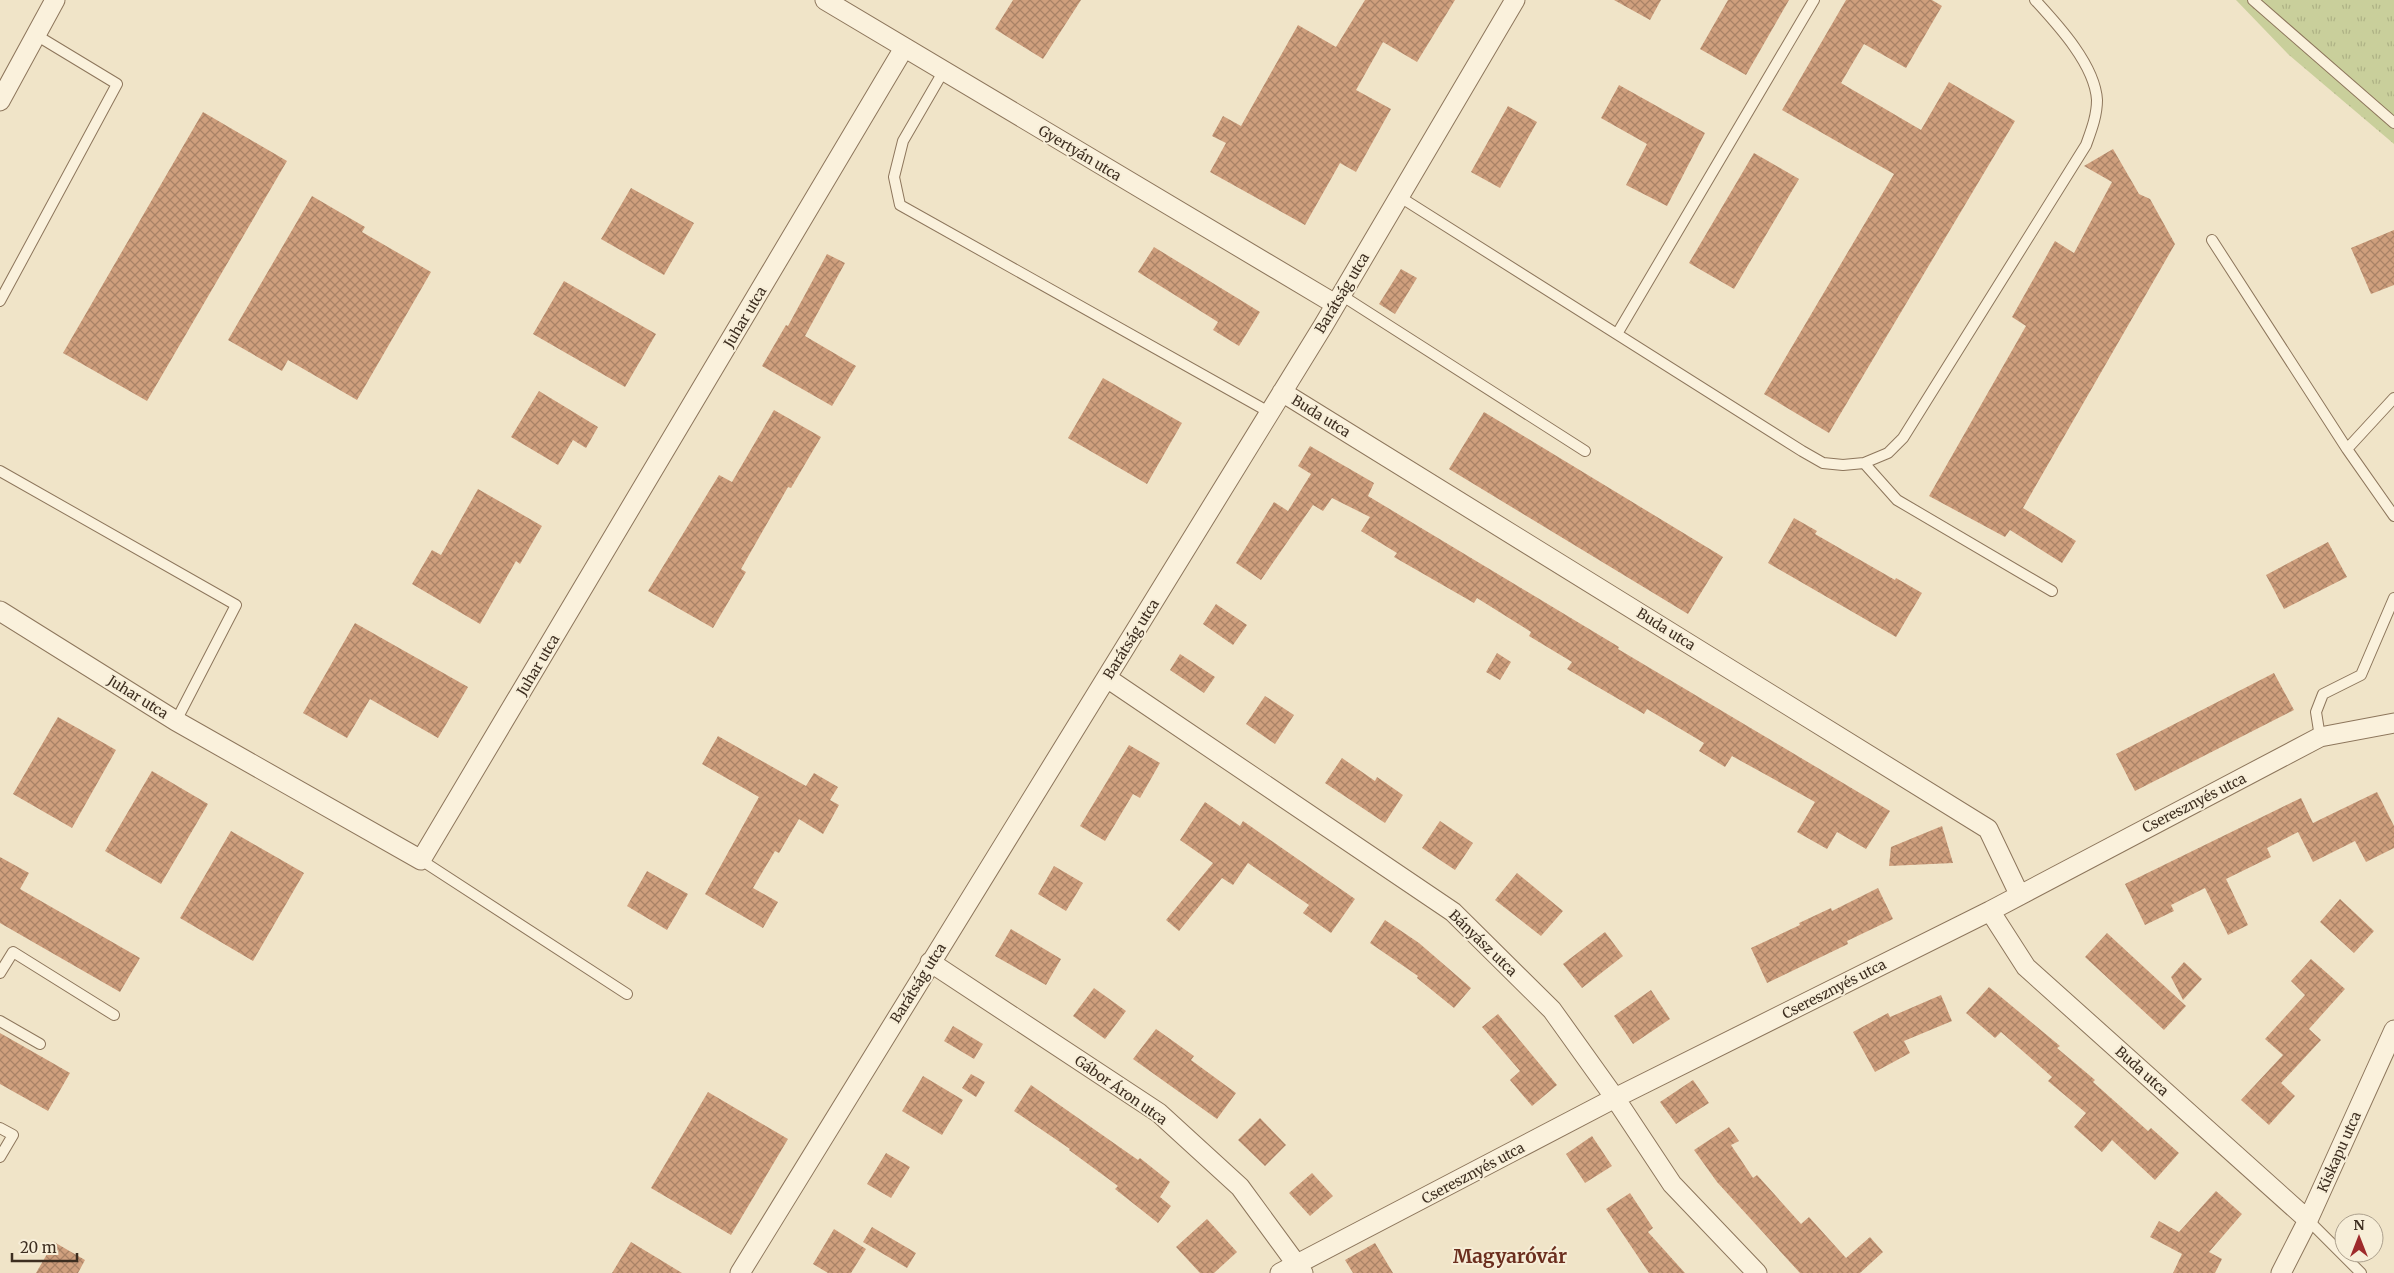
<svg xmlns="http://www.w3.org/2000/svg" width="2394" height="1273" font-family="Merriweather,serif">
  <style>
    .grass { fill: url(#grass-tufts) }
    .building { fill: url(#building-cross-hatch) }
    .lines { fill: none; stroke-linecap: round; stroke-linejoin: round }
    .service-casing { stroke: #8d765c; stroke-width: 12 }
    .minor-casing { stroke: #8d765c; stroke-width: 21 }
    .service { stroke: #faf1dc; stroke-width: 10 }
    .minor { stroke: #faf1dc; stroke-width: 19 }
    .labels { text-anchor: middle; stroke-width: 4; stroke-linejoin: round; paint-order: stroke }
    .street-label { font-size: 14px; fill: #3d2e20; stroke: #f7eed8 }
    .district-label { font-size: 19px; font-weight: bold; fill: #6b2e1e; stroke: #f7eed8 }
  </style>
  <defs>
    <pattern id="grass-tufts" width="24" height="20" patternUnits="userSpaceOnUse" patternTransform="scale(1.25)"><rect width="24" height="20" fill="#c9cf9b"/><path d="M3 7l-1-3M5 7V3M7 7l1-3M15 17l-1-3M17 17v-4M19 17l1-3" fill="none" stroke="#aeb285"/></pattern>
    <pattern id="building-cross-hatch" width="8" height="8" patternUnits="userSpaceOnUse" patternTransform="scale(1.25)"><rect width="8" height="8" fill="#cf9f7d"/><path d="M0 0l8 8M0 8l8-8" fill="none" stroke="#a98266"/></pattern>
  </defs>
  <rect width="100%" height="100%" fill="#f0e4c8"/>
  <!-- grass -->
  <path class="grass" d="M2236 0H2394V144L2289 55Z"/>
  <!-- building -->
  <path class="building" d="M1013 0H1081L1043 59 995 29Z
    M1365 0H1455L1417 62 1383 42 1356 90 1391 109 1356 172 1340 163 1305 225 1210 172 1226 143 1212 136 1223 116 1241 126 1298 25 1336 47Z
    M1614 0H1661L1650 20Z
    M1728 0H1789L1746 75 1700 49Z
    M1846 0H1932L1942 6 1906 68 1864 44 1841 83 1921 130 1949 82 2015 121 1829 433 1764 394 1894 174 1782 110Z
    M1619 85 1705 133 1667 206 1626 185 1647 144 1601 118Z
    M1508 106 1537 122 1500 188 1471 172Z
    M203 112 287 161 147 401 63 353Z
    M2113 149 2139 194 2150 199 2175 244 2023 508 2076 541 2062 563 2010 530 2005 537 1929 496 2026 326 2012 317 2055 241 2074 253 2112 182 2084 166Z
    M1754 153 1799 179 1734 289 1689 263Z
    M631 188 694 223 664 275 601 239Z
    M312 196 365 227 362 232 431 272 357 400 288 360 282 371 228 340Z
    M2394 230V285L2371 294 2351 248Z
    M1154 247 1260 312 1239 346 1213 330 1218 322 1138 272Z
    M827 254 845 263 805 336 856 366 832 406 762 366 786 325 788 326Z
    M1401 269 1417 278 1395 314 1379 304Z
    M564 281 656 334 625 387 533 334Z
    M1103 378 1182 423 1147 484 1068 438Z
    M539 391 598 427 586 448 573 440 558 465 511 437Z
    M774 410 821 437 791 488 788 487 741 569 746 572 713 628 648 591 719 475 732 482Z
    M1484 412 1723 557 1688 614 1449 469Z
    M1310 446 1374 483 1368 496 1619 647 1618 649 1890 811 1866 849 1837 832 1827 849 1797 832 1815 802 1732 756 1725 767 1699 751 1704 743 1647 709 1644 714 1567 669 1572 662 1529 636 1531 632 1477 598 1474 603 1394 557 1397 553 1361 531 1370 517 1332 498 1323 511 1313 505 1261 580 1236 563 1274 502 1288 511 1311 474 1298 466Z
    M478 489 542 526 520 564 516 561 480 624 412 584 432 550 441 555Z
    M1794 518 1817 531 1815 534 1895 580 1896 578 1922 593 1896 637 1768 563Z
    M2328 542 2347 577 2284 609 2266 575Z
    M1216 604 1247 625 1233 645 1203 624Z
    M355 623 468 687 438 738 370 699 347 738 303 713Z
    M1497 653 1511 662 1500 680 1486 672Z
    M1180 654 1215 677 1204 693 1170 670Z
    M2274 673 2294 710 2135 791 2116 754Z
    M1265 696 1294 715 1275 744 1246 724Z
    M58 717 116 750 72 828 13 794Z
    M718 736 806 786 814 773 838 787 830 800 839 805 823 834 799 819 779 853 775 851 753 888 778 902 763 928 705 894 759 797 702 764Z
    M1129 745 1160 763 1140 798 1133 794 1105 841 1080 826Z
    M1342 758 1375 781 1377 777 1403 795 1385 823 1325 783Z
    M152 771 208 804 161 884 105 851Z
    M2377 792 2394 826V848L2366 862 2355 841 2313 862 2298 832 2267 848 2271 857 2226 879 2248 925 2228 935 2205 888 2171 905 2174 911 2145 925 2125 884 2301 798 2313 823Z
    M1205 802 1240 826 1243 821 1355 899 1331 933 1303 913 1309 905 1248 863 1233 885 1222 878 1179 931 1166 920 1213 863 1180 840Z
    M1440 821 1473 843 1455 870 1422 848Z
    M1942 826 1953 863 1889 866 1891 847Z
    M231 831 304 873 253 961 180 918Z
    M0 857 29 873 20 889 140 958 120 992 0 923Z
    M1054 866 1083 883 1066 911 1038 894Z
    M647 871 688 894 667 930 627 906Z
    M1517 873 1563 911 1541 936 1495 900Z
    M1878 888 1893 919 1847 941 1848 944 1767 983 1751 948 1800 925 1799 923 1831 908 1832 911Z
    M2340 899 2374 931 2354 953 2320 922Z
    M1385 920 1419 943 1471 988 1454 1008 1417 978 1418 976 1370 943Z
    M1011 929 1061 959 1046 985 995 956Z
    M1605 932 1623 956 1582 988 1563 964Z
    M2107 933 2186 1006 2164 1030 2085 957Z
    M2311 959 2345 989 2309 1029 2321 1040 2281 1083 2295 1096 2269 1125 2241 1100 2283 1055 2265 1039 2305 995 2291 981Z
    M2184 962 2202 979 2183 1000 2171 977Z
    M1989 987 2060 1046 2057 1048 2095 1080 2093 1082 2148 1131 2151 1128 2179 1153 2155 1180 2112 1140 2102 1152 2074 1127 2086 1113 2048 1081 2052 1077 2001 1032 1995 1038 1966 1013Z
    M1094 988 1126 1011 1105 1039 1073 1016Z
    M1651 990 1670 1019 1633 1044 1614 1016Z
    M1941 995 1952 1021 1904 1041 1910 1053 1875 1072 1853 1032 1888 1013 1890 1017Z
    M1498 1014 1557 1085 1532 1106 1510 1080 1520 1071 1482 1027Z
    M953 1026 983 1044 974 1059 944 1041Z
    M1156 1029 1194 1056 1191 1060 1236 1093 1217 1119 1133 1059Z
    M0 1033 70 1073 48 1111 0 1084Z
    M971 1074 985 1082 976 1097 962 1088Z
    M923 1076 963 1100 942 1135 902 1111Z
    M1693 1080 1709 1103 1676 1124 1660 1102Z
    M1031 1085 1138 1160 1140 1158 1170 1182 1160 1197 1171 1206 1158 1223 1115 1189 1118 1186 1069 1150 1070 1149 1014 1111Z
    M708 1092 788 1139 731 1235 651 1188Z
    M1260 1118 1286 1145 1265 1166 1238 1140Z
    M1729 1127 1739 1141 1731 1145 1753 1178 1757 1175 1801 1224 1809 1217 1846 1258 1870 1237 1883 1252 1860 1273H1800L1717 1182 1694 1150Z
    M1592 1136 1612 1166 1585 1183 1566 1154Z
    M886 1153 910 1167 891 1198 867 1184Z
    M1312 1173 1333 1196 1310 1216 1289 1193Z
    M2216 1191 2242 1214 2209 1252 2222 1259 2215 1273H2173L2182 1254 2150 1237 2159 1221 2179 1232Z
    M1630 1193 1653 1228 1648 1232 1685 1273H1649L1606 1209Z
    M1207 1219 1237 1252 1214 1273H1200L1176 1247Z
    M872 1227 916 1253 907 1268 863 1242Z
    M834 1229 866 1249 851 1273H828L813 1264Z
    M54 1242 85 1260 78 1273H36Z
    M631 1242 682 1273H612Z
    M1375 1243 1393 1273H1353L1345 1260Z"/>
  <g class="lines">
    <defs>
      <path id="service" d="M2253 0 2394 123
        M943 72 903 141 894 177 900 205 1269 412
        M1400 197 1802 451 1823 463 1843 465 1864 463 1888 453 1903 438 2086 145C2091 131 2097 116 2097 100 2095 65 2058 25 2035 0
        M2212 240 2347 449
        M1341 295 1585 451
        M0 301 117 84 36 35
        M1617 334 1814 0
        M2394 398 2347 449 2394 516
        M1864 463 1897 500 2052 591
        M0 471 236 605 176 721
        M2320 737 2316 712 2323 694 2361 675 2394 598
        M421 860 627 994
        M0 973 13 952 114 1015
        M0 1021 40 1044
        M0 1128 13 1135 0 1157
        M2308 1220 2361 1273"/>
      <path id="minor" d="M825 0 1335 304
        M0 101 55 0
        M1282 392 1988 829 2019 894
        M0 611 176 721 421 860 904 48
        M1107 678 1453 912 1552 1010 1615 1098 1672 1184 1757 1273
        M1990 911 2026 967 2308 1220
        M930 962 1159 1113 1240 1187 1303 1273
        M740 1273 1323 326 1515 0
        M1280 1273 1615 1098 1990 911 2320 737 2394 723
        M2281 1273 2308 1220 2394 1030"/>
    </defs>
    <!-- service casing -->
    <use href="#service" class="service-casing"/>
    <!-- minor casing -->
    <use href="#minor" class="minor-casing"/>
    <!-- service -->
    <use href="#service" class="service"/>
    <!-- minor -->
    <use href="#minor" class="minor"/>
  </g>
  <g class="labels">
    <!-- street labels -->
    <g class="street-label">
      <text transform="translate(1080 153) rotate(31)" y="5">Gyertyán utca</text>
      <text transform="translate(1342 293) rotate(-59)" y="5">Barátság utca</text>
      <text transform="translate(745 317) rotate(-59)" y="5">Juhar utca</text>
      <text transform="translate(1321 416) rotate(32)" y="5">Buda utca</text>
      <text transform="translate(1666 629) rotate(32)" y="5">Buda utca</text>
      <text transform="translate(1131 639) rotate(-58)" y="5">Barátság utca</text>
      <text transform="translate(538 665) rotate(-59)" y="5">Juhar utca</text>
      <text transform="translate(138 697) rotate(32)" y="5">Juhar utca</text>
      <text transform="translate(2194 803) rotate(-27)" y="5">Cseresznyés utca</text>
      <text transform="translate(1483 943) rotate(44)" y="5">Bányász utca</text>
      <text transform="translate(918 983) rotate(-58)" y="5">Barátság utca</text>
      <text transform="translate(1834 989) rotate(-27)" y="5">Cseresznyés utca</text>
      <text transform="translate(2142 1071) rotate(42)" y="5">Buda utca</text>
      <text transform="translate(1121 1090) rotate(35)" y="5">Gábor Áron utca</text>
      <text transform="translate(2339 1152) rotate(-66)" y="5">Kiskapu utca</text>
      <text transform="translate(1473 1173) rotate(-28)" y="5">Cseresznyés utca</text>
    </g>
    <!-- district labels -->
    <g class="district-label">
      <text x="1510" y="1263">Magyaróvár</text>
    </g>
  </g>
  <!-- north arrow -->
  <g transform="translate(2359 1238)"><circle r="24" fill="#f7eed8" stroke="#ada18e"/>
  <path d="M0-4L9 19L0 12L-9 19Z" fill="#9e2a2b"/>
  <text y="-8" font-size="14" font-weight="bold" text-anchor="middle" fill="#3d2e20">N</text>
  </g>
  <!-- scale -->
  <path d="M12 1253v8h65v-8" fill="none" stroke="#3d2e20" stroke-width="2.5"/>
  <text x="20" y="1253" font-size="15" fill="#3d2e20" stroke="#f7eed8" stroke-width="4" paint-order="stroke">20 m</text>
</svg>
